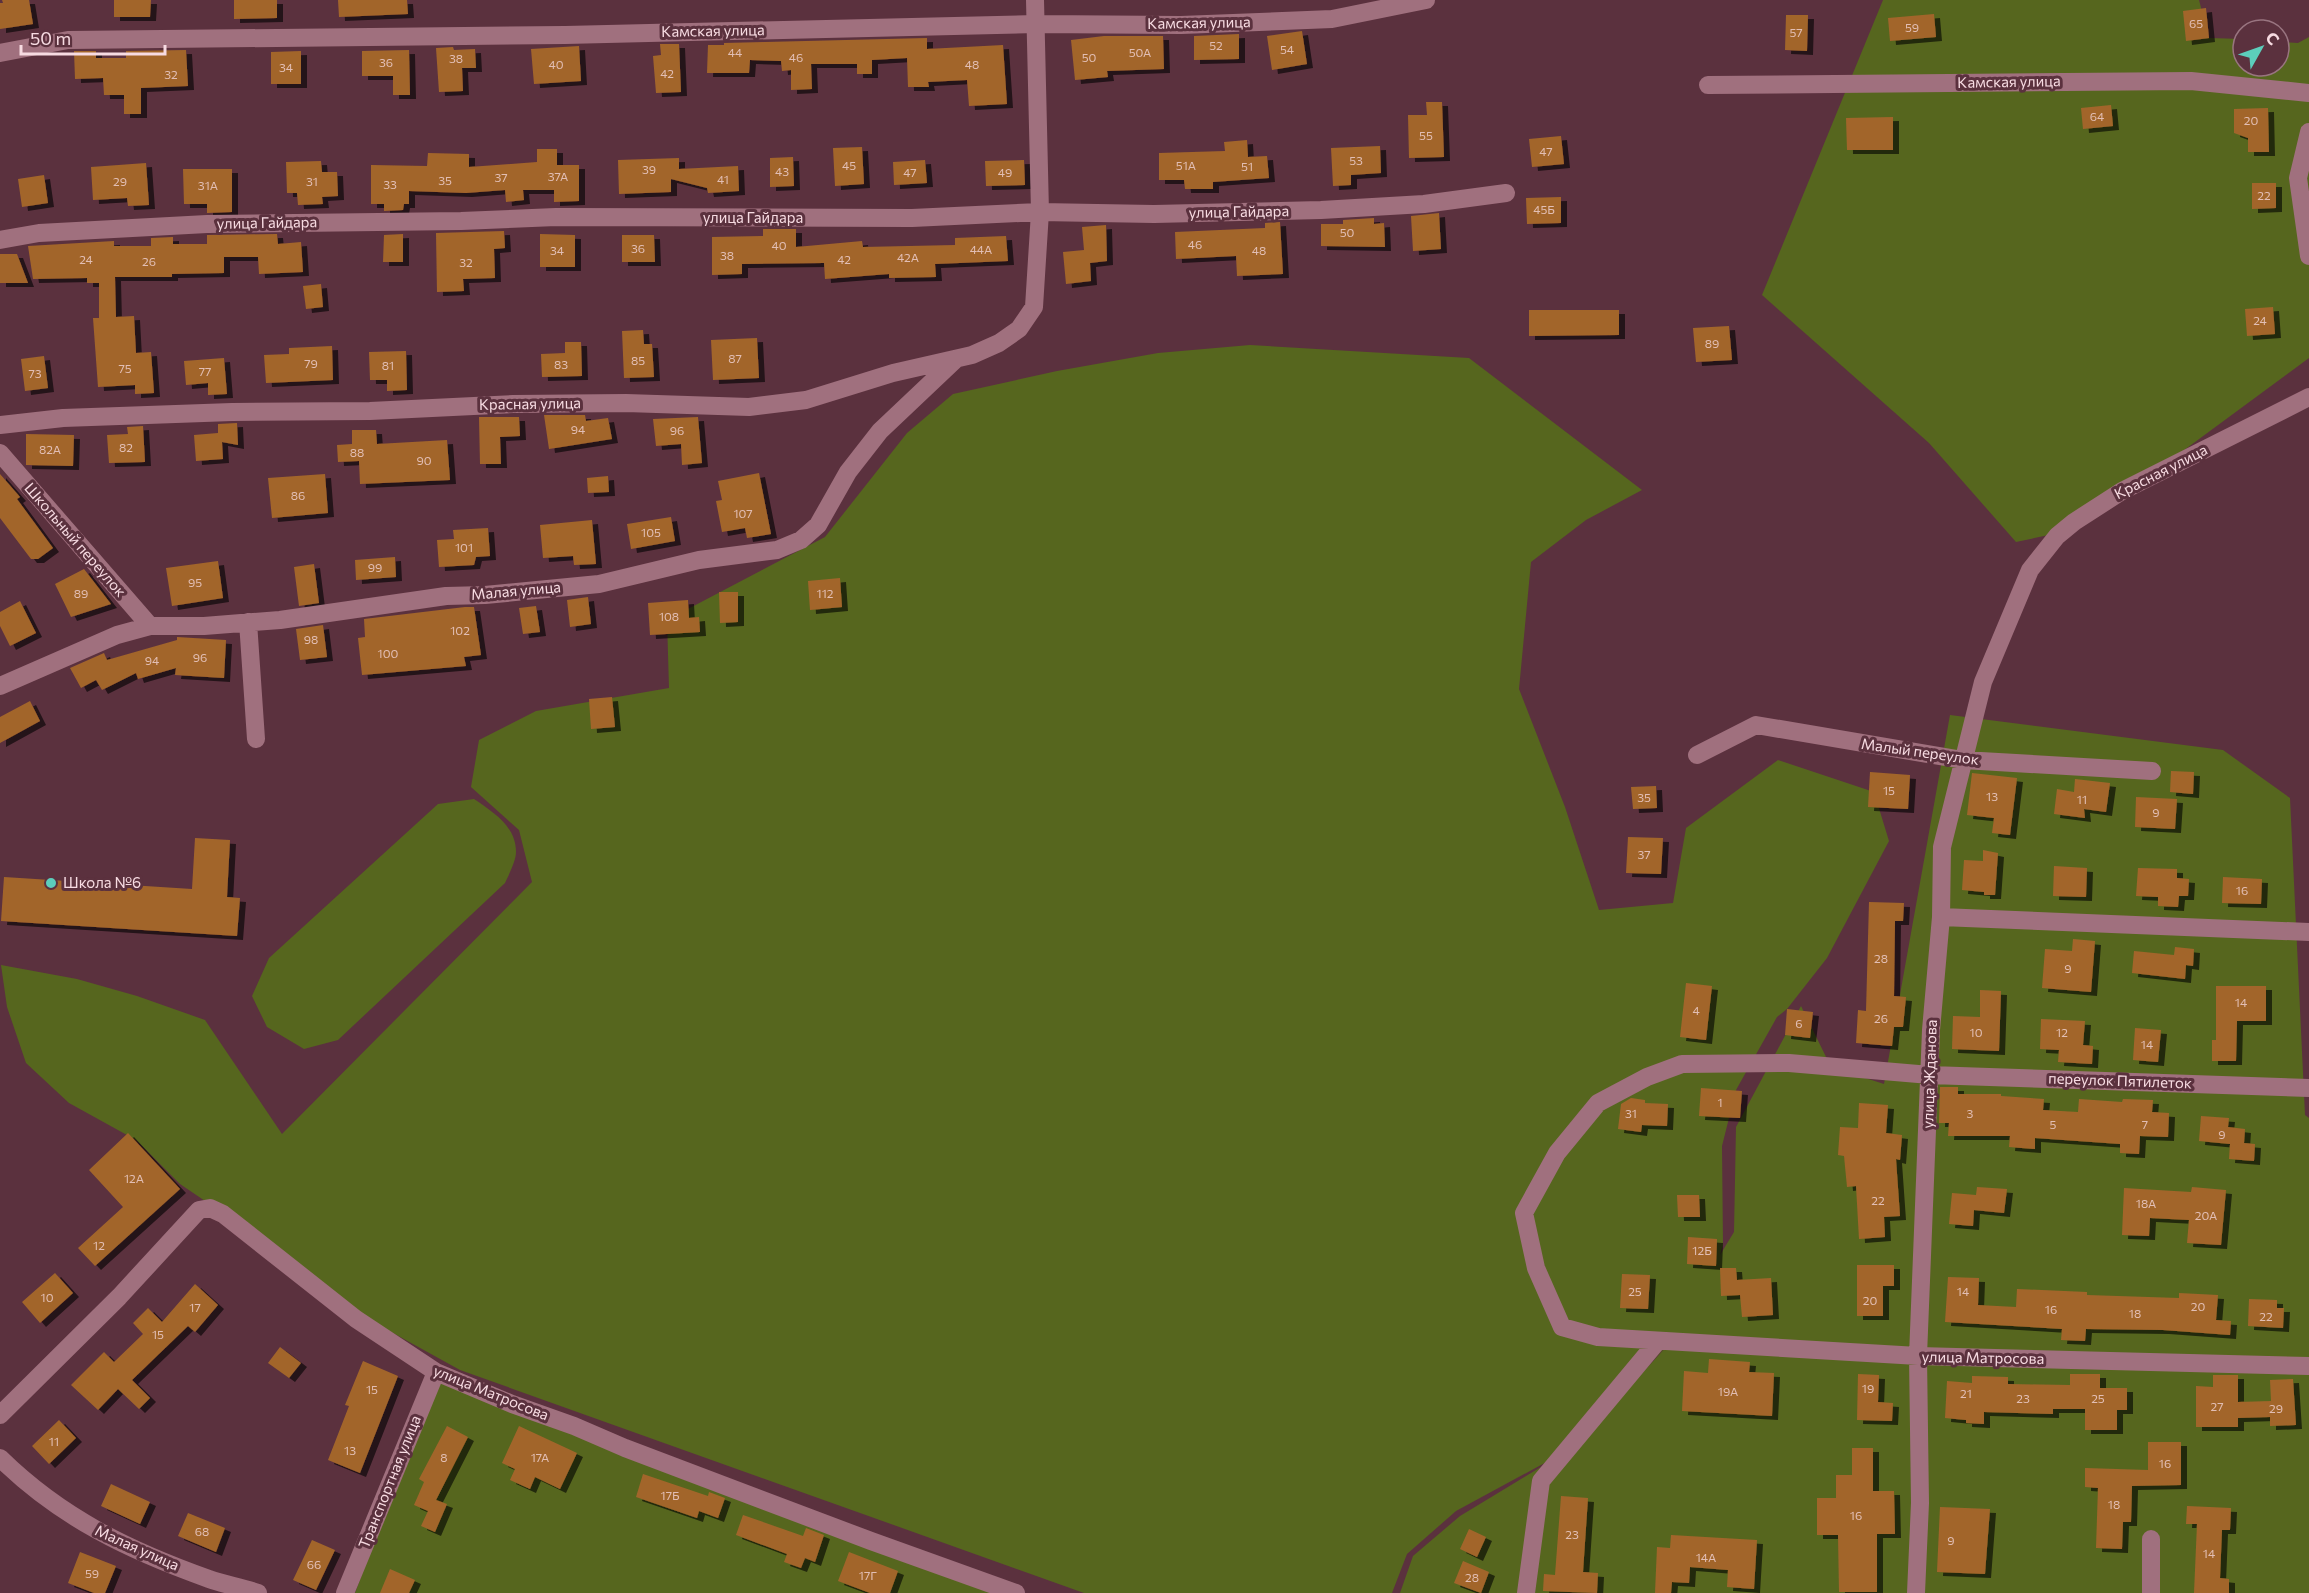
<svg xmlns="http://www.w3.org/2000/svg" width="2309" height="1593" font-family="Commissioner,sans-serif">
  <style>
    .green { fill: #56661e }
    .building { fill: #a2652b; filter: url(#shadow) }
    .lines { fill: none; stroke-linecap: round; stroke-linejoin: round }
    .street { stroke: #a0707e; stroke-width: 18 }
    .poi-dot { fill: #5ccebb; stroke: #5b313e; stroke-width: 2 }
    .labels { text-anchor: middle; stroke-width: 6; stroke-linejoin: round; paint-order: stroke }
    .number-label { font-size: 12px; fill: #e2beb4 }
    .street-label { font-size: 15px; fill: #f7dbe2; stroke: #5b313e }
    .poi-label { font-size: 15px; fill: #f7dbe2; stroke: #5b313e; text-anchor: start }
  </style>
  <defs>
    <filter id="shadow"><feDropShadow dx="6" dy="4" stdDeviation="0" flood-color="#0009"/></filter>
  </defs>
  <rect width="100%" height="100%" fill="#5b313e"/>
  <!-- green -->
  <path class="green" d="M1883 0H2199L2209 38 2243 39V66H2279V42L2298 43 2309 37V358L2077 529 2016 542 1929 443 1762 295Z
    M1250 345 1469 358 1642 490 1586 520 1531 562 1519 689 1565 807 1599 910 1673 903 1686 828 1778 760 1874 792 1889 841 1827 958 1787 1009 1777 1017 1736 1090 1722 1146 1723 1245 1720 1255 1734 1232 1736 1127 1801 1006 1831 1067 1884 1084 1950 715 2223 750 2290 798 2305 1115 2309 1118V1593H1400L1413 1556 1460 1516 1574 1447 1669 1344 1552 1459 1456 1511 1407 1554 1392 1593H1084L460 1370 355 1312 273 1247 180 1184 136 1140 69 1103 26 1063 7 1007 1 965 77 979 137 996 205 1020 282 1134 532 882 519 830 471 787 479 740 536 711 669 688 667 620 825 537 907 433 953 394 1057 371 1158 353Z
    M474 799C493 812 516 826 516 852 516 861 509 874 505 883L338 1040 304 1049 267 1027 252 996 269 958 438 804Z
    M435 1378 996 1593H355Z"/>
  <!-- building -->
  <path class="building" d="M2 0H29L33 24 0 29V3H3Z
    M114 0H151L150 17H114Z
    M234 0H277V18L234 19Z
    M338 0H407L408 14 339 17Z
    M2206 8 2209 38 2186 41 2183 11Z
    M1934 14 1936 37 1890 41 1888 18Z
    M1786 15H1808L1807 51 1785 50Z
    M1302 31 1307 64 1272 70 1267 36Z
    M1239 34V59L1194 60V36Z
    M1104 36H1163L1164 69 1107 71 1108 77 1075 80 1071 40Z
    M927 38V49L1003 45 1007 104 969 106 967 80 928 82 929 87H908L907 58 872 60V74H857V64H811L812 89 791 90V70L782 71 781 61 750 60 749 73H707L708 45H724V43Z
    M660 44H679L681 92 656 93 653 56 661 55Z
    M579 46 581 81 534 84 531 49Z
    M453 47 454 50 475 49 476 68H462L463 91 439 92 436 48Z
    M186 50 188 86 141 88V114H124V95H104L103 78 75 79 74 51H96V58H126V51Z
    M409 50 410 95H393V76H362V51Z
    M301 51V84H271V52Z
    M1426 102H1442L1444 157 1409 158 1408 115H1427Z
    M2111 105 2113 126 2083 129 2081 108Z
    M2268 108 2269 152H2248V138L2234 133V109Z
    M1893 117V150H1847L1846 118Z
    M1561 136 1564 164 1532 167 1529 139Z
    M1247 140 1248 157 1267 156 1269 178 1213 182V189H1185L1184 180H1159V153L1225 151 1224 142Z
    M1380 146 1381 173 1351 175V185L1333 186 1331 148Z
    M862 147 864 184 835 186 833 148Z
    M537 149H557V165H579V201L554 202V190H523L524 200 506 202 505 190 466 193 409 191V204H404L403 210 384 211V204H371V165L427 166 428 153 469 154V167L537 162Z
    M793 157 794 186 770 187V158Z
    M679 158V169L738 166 739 191 708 193 707 188 671 179V192L619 194 618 160Z
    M925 160 927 183 894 185 893 162Z
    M1024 160 1025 185 986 186 985 161Z
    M321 161 322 172H337L338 196 322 197 323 204 298 205 297 193H287L286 162Z
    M146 163 149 205 128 206 127 198 93 200 91 167Z
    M183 169H232V212L207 213V204H184Z
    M44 175 48 203 22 207 18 179Z
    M2252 183H2276V208L2252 209Z
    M1561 197V223L1527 224 1526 198Z
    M1439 213 1441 249 1413 251 1411 216Z
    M1374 218V224L1384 223 1385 247 1321 246V224H1343V220Z
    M1280 222 1283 274 1237 276 1236 256 1176 259 1175 232 1265 228V223Z
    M1106 225 1107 261 1090 263 1091 281 1066 284 1063 252 1084 250 1082 227Z
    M763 229H796V247L862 241 863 247 955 245V238L1006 236 1008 261 935 264 936 277 889 278V274L825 279 824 263 742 264V274L712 275V237L763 236Z
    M504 231 505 248 494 249 495 278 463 279 464 291 437 292 436 233Z
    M277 234 278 244 301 242 303 272 259 274 258 257H224V273L172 274V277H115L116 317 134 316 136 353 151 352 154 393 135 394V385L98 387 93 318H99V283H87V278L33 279 28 246 114 241V246H151V238L173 237V244H207V235Z
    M403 234V262H383L384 235Z
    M540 234 575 235V267H540Z
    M622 235H654L655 262H622Z
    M0 254H17L28 283H0Z
    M321 284 323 307 306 309 303 286Z
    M2273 307 2275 334 2247 336 2245 309Z
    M1529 310H1619V335L1529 336Z
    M1729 326 1732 360 1696 362 1693 328Z
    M643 330 644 344H652L654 377 624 378 622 331Z
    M757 338 759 378 713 380 711 340Z
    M565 342H581L582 376 542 377 541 354 565 353Z
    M332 346 333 380 266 383 264 355 289 354V348Z
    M406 351 407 390 387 391V380H370L369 352Z
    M44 356 48 388 25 391 21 359Z
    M224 358 227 394 208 395V383L186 385 184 361Z
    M544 415H585L586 421 608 418 612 439 549 449Z
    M479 417H519L520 436 500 437 501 464H480Z
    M698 417 702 463 682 465 681 444 656 446 653 419Z
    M237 423 238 445 222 442 223 459 196 461 194 435 218 433V424Z
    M143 426 145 462 109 463 107 435 128 434 127 427Z
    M352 430H376L377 444 447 440 450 480 360 484 359 461 338 462 337 445 352 444Z
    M26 434 74 435 73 466 26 465Z
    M759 473 771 534 747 538 745 528 722 532 716 501 722 500 718 481Z
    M0 474 20 497 17 499 53 548 38 559H31L0 518Z
    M325 474 328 513 272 518 268 478Z
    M608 476 609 492 588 493 587 478Z
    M671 517 675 541 631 549 627 524Z
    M592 520 596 564 574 565 573 556 543 558 540 525Z
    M488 528 490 556 476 557 474 565 439 567 437 540 454 539 453 530Z
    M395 557 396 577 356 580 355 560Z
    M218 561 223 598 172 606 166 568Z
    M314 564 319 603 299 606 294 567Z
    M84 569 111 604 71 617 55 584Z
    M840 578 842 607 810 610 808 581Z
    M719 592H738V622L720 623Z
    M588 597 591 624 570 627 567 600Z
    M688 600 689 618 699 617 700 632 650 635 648 603Z
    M20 601 36 633 10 646 0 626V612Z
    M536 606 540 632 523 634 519 608Z
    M465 607H474L481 655 464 657 466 666 362 675 358 638 365 637 364 619Z
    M323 625 327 657 300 660 296 629Z
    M177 637 226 640 224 678 175 675 176 668 138 679 136 673 102 690 96 680 81 688 70 668 104 653 107 660 177 640Z
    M612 697 615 727 591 729 589 699Z
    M30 701 40 721 0 743V717Z
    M2171 771 2194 772 2193 794 2170 792Z
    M1870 772 1910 775 1908 809 1868 807Z
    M1972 773 2017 778 2010 835 1992 833 1994 818 1967 815Z
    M2075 779 2110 783 2106 812 2084 809 2085 818 2054 814 2057 789 2074 792Z
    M1656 786 1657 808 1633 809 1631 787Z
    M2136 797 2177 799 2175 829 2135 827Z
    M1628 837 1663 838 1661 874 1626 873Z
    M195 838 230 840 227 897 240 898 237 936 1 921 4 877 192 889Z
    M1983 850 1998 853 1995 895H1984V892L1962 890 1964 860 1983 861Z
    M2054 866 2087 868 2086 897 2053 896Z
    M2138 868 2177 869V878L2189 879 2188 896H2179L2178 907 2158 906V897L2136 896Z
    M2223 877 2262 879 2261 904 2222 903Z
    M1869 902 1904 903 1903 921H1895L1894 996 1906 997 1903 1027H1894L1892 1046 1856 1043 1858 1010 1866 1011Z
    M2073 939 2095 941 2091 992 2042 988 2045 949 2072 951Z
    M2175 947 2194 949 2193 966 2186 965 2185 979 2132 973 2134 951 2174 955Z
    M1686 983 1712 986 1706 1040 1680 1037Z
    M2216 986H2266V1021H2237L2236 1061H2212V1040H2216Z
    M1980 990 2001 991 1999 1051 1952 1049 1953 1016 1980 1017Z
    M1787 1009 1813 1012 1810 1038 1785 1035Z
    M2041 1019 2085 1021 2083 1045 2093 1046 2092 1064 2058 1062 2059 1050 2040 1049Z
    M2135 1028 2161 1030 2158 1062 2133 1060Z
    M1940 1087H1958V1094H2001V1096L2044 1099 2043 1110 2078 1112 2079 1099 2122 1102 2123 1099 2153 1100 2152 1112 2169 1113 2168 1137 2140 1136 2139 1154 2120 1153V1144L2035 1138V1149L2009 1147 2010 1136H1948L1949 1123H1939Z
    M1701 1088 1742 1091 1740 1118 1699 1116Z
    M1631 1098 1645 1100V1103L1668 1104 1667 1126 1642 1125 1641 1132 1618 1129 1621 1104Z
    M1859 1103 1888 1105 1886 1133 1902 1135 1900 1160 1896 1159 1900 1216 1884 1217 1885 1237 1859 1239 1856 1186 1847 1187 1844 1156 1838 1155 1840 1127 1858 1128Z
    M2201 1116 2229 1118 2228 1127 2245 1129 2244 1143 2255 1144 2254 1161 2229 1159 2230 1144 2199 1141Z
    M128 1133 180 1189 95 1266 78 1248 123 1207 89 1170Z
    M1977 1187 2007 1189 2004 1213 1974 1210 1973 1226 1949 1224 1952 1193 1976 1195Z
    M2192 1187 2226 1190 2221 1245 2187 1243 2189 1220 2150 1218 2149 1236 2122 1235 2124 1188 2191 1192Z
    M1677 1195H1699L1700 1217H1678Z
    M1688 1237 1717 1239 1716 1266 1687 1264Z
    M1857 1265H1894V1286H1883V1316H1857Z
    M1720 1268H1736L1737 1280 1771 1278 1773 1315 1742 1317 1740 1295 1721 1296Z
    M55 1273 73 1293 40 1323 22 1302Z
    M1622 1274 1650 1275 1648 1309 1620 1308Z
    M1948 1277 1979 1278 1978 1305 2016 1307 2017 1289 2087 1292V1295L2179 1298V1293L2218 1295 2216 1320 2231 1321 2230 1335 2163 1330 2086 1329 2085 1341 2061 1340 2062 1329 1945 1322Z
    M195 1284 218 1305 195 1332 188 1326 132 1380 150 1398 139 1409 118 1389 98 1410 71 1385 104 1352 114 1362 143 1334 133 1323 148 1308 162 1322Z
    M2249 1299 2277 1300V1308H2284L2283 1328 2248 1326Z
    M280 1347 301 1363 289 1378 268 1363Z
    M1709 1359 1750 1362 1749 1372 1774 1373 1772 1416 1682 1411 1684 1371 1708 1373Z
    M363 1361 398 1376 360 1473 328 1460 349 1406 345 1405Z
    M1858 1374 1879 1375 1878 1402 1893 1403 1892 1421 1857 1420Z
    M2070 1374H2100V1388H2127V1410H2117V1430H2085V1409H2053V1414L1984 1412V1424L1966 1423V1420L1945 1418 1947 1381 1972 1383V1376L2008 1377V1384L2070 1385Z
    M2213 1375H2238V1402L2271 1401 2270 1380 2293 1379 2296 1425 2270 1426V1417L2238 1418V1427H2196V1386L2213 1387Z
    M59 1420 76 1438 49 1464 32 1446Z
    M447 1426 468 1437 436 1500 447 1504 435 1532 421 1526 428 1511 414 1505 424 1482 419 1479Z
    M519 1426 577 1453 560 1489 535 1477 530 1489 510 1480 515 1469 502 1463Z
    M2148 1442H2181V1485L2132 1486 2131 1522H2123L2122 1549 2096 1548 2098 1488 2085 1487V1468L2148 1470Z
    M1852 1448H1873V1491H1894L1895 1534H1877V1592H1839L1838 1535H1817V1498H1836V1475H1852Z
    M643 1474 708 1496 709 1492 725 1498 718 1518 699 1511 697 1518 636 1497Z
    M111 1484 150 1502 140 1524 101 1506Z
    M1561 1496 1588 1498 1583 1572 1598 1573 1597 1593 1543 1591 1544 1574 1555 1575Z
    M2187 1506 2231 1508 2230 1530H2222L2220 1578 2229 1579V1593H2194L2197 1524H2186Z
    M1940 1507 1990 1509 1985 1574 1937 1572Z
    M188 1513 225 1528 216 1552 178 1536Z
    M743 1515 803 1536 806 1528 824 1535 815 1562 805 1558 801 1568 784 1562 787 1554 736 1535Z
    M1469 1529 1486 1537 1477 1557 1460 1549Z
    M1671 1535 1757 1540 1754 1589 1727 1587 1728 1570 1690 1567 1689 1583 1672 1582 1671 1593H1655L1657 1547 1670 1548Z
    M312 1540 335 1550 316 1590 293 1580Z
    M80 1552 116 1566 105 1593H94L68 1583Z
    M849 1552 898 1571 890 1593H870L838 1581Z
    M1463 1561 1489 1572 1481 1593 1454 1583Z
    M390 1569 415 1580 409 1593H380Z"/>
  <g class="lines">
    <!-- street -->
    <path class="street" d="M0 53 68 40 565 35 1036 24 1181 25 1332 19 1426 0
      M1708 85 2191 81 2309 93
      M2309 132 2298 178 2309 256
      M0 240 39 233 207 224 461 221 556 217 912 218 1040 212 1154 214 1321 210 1424 204 1506 193
      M0 425 63 418 232 412 370 411 513 404 626 403 749 407 806 400 893 373 972 355 999 343 1019 329 1034 307 1040 212 1035 0
      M0 453 150 626
      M248 622 256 739
      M0 686 117 635 150 626H204L280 620 446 596 485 595 599 584 699 560 777 550 801 540 818 525 848 472 880 431 955 360
      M1697 755 1756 725 1963 760 2152 771
      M1941 917 2309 932
      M2309 1088 1930 1075 1789 1063 1682 1064 1647 1077 1598 1103 1557 1153 1524 1213 1536 1268 1562 1327 1598 1337 1918 1356 2309 1366
      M0 1415 119 1297 199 1210 210 1208 223 1214 356 1319 436 1372 512 1404 574 1426 625 1448 871 1541 1016 1593
      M0 1458C61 1518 130 1551 209 1579 225 1585 242 1587 258 1593
      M2151 1539V1593
      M345 1593 436 1372
      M1526 1593 1541 1481 1657 1342
      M1916 1593 1920 1503 1918 1356 1931 1030 1941 917 1942 847 1983 682 2030 570 2057 536 2074 522 2122 491 2309 397"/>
  </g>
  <!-- markers -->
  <circle class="poi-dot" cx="51" cy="883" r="6"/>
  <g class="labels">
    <!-- number labels -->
    <g class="number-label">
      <text x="2196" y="28">65</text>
      <text x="1912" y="32">59</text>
      <text x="1796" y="37">57</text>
      <text x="1216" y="50">52</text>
      <text x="1287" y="54">54</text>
      <text x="735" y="57">44</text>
      <text x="1140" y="57">50А</text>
      <text x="796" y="62">46</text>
      <text x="1089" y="62">50</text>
      <text x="456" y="63">38</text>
      <text x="386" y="67">36</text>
      <text x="556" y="69">40</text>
      <text x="972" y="69">48</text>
      <text x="286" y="72">34</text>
      <text x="667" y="78">42</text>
      <text x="171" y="79">32</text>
      <text x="2097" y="121">64</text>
      <text x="2251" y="125">20</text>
      <text x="1426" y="140">55</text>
      <text x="1546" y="156">47</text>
      <text x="1356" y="165">53</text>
      <text x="849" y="170">45</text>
      <text x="1186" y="170">51А</text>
      <text x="1247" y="171">51</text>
      <text x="649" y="174">39</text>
      <text x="782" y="176">43</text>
      <text x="910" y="177">47</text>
      <text x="1005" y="177">49</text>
      <text x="558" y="181">37А</text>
      <text x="501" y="182">37</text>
      <text x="723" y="184">41</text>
      <text x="445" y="185">35</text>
      <text x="120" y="186">29</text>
      <text x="312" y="186">31</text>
      <text x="390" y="189">33</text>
      <text x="208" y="190">31А</text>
      <text x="2264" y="200">22</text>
      <text x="1544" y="214">45Б</text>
      <text x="1347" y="237">50</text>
      <text x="1195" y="249">46</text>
      <text x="779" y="250">40</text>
      <text x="638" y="253">36</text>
      <text x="981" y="254">44А</text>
      <text x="557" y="255">34</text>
      <text x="1259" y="255">48</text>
      <text x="727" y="260">38</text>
      <text x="908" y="262">42А</text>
      <text x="86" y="264">24</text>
      <text x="844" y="264">42</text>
      <text x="149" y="266">26</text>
      <text x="466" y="267">32</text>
      <text x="2260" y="325">24</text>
      <text x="1712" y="348">89</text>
      <text x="735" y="363">87</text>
      <text x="638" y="365">85</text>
      <text x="311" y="368">79</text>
      <text x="561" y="369">83</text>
      <text x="388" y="370">81</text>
      <text x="125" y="373">75</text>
      <text x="205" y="376">77</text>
      <text x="35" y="378">73</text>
      <text x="578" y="434">94</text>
      <text x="677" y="435">96</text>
      <text x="126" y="452">82</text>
      <text x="50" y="454">82А</text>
      <text x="357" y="457">88</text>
      <text x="424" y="465">90</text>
      <text x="298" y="500">86</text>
      <text x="743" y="518">107</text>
      <text x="651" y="537">105</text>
      <text x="464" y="552">101</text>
      <text x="375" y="572">99</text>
      <text x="195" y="587">95</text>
      <text x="81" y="598">89</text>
      <text x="825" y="598">112</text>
      <text x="669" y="621">108</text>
      <text x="460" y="635">102</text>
      <text x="311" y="644">98</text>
      <text x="388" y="658">100</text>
      <text x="200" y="662">96</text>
      <text x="152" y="665">94</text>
      <text x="1889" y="795">15</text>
      <text x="1992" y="801">13</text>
      <text x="1644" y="802">35</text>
      <text x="2082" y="804">11</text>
      <text x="2156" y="817">9</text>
      <text x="1644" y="859">37</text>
      <text x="2242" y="895">16</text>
      <text x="1881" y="963">28</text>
      <text x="2068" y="973">9</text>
      <text x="2241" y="1007">14</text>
      <text x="1696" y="1015">4</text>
      <text x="1881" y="1023">26</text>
      <text x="1799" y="1028">6</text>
      <text x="1976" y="1037">10</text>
      <text x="2062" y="1037">12</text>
      <text x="2147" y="1049">14</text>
      <text x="1720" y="1107">1</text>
      <text x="1631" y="1118">31</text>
      <text x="1970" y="1118">3</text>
      <text x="2053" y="1129">5</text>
      <text x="2145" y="1129">7</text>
      <text x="2222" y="1139">9</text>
      <text x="134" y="1183">12А</text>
      <text x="1878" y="1205">22</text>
      <text x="2146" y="1208">18А</text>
      <text x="2206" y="1220">20А</text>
      <text x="99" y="1250">12</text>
      <text x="1702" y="1255">12Б</text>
      <text x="1635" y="1296">25</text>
      <text x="1963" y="1296">14</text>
      <text x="47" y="1302">10</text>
      <text x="1870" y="1305">20</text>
      <text x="2198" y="1311">20</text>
      <text x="195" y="1312">17</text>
      <text x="2051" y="1314">16</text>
      <text x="2135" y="1318">18</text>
      <text x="2266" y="1321">22</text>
      <text x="158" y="1339">15</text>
      <text x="1868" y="1393">19</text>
      <text x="372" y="1394">15</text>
      <text x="1728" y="1396">19А</text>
      <text x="1966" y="1398">21</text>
      <text x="2023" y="1403">23</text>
      <text x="2098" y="1403">25</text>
      <text x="2217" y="1411">27</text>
      <text x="2276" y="1413">29</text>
      <text x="54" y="1446">11</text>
      <text x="350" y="1455">13</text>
      <text x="444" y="1462">8</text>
      <text x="540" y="1462">17А</text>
      <text x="2165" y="1468">16</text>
      <text x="670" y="1500">17Б</text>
      <text x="2114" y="1509">18</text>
      <text x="1856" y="1520">16</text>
      <text x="202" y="1536">68</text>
      <text x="1572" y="1539">23</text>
      <text x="1951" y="1545">9</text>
      <text x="2209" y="1558">14</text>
      <text x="1706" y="1562">14А</text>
      <text x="314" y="1569">66</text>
      <text x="92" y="1578">59</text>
      <text x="868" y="1580">17Г</text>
      <text x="1472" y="1582">28</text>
    </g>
    <!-- street labels -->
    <g class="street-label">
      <text transform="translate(1199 23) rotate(-1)" y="5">Камская улица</text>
      <text transform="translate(713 31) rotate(-1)" y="5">Камская улица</text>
      <text transform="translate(2009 82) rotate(-1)" y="5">Камская улица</text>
      <text transform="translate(1239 212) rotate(-1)" y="5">улица Гайдара</text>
      <text x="753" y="223">улица Гайдара</text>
      <text transform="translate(267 223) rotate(-1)" y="5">улица Гайдара</text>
      <text transform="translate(530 404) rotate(-1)" y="5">Красная улица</text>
      <text transform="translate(2161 472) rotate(-27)" y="5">Красная улица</text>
      <text transform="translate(75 540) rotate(49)" y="5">Школьный переулок</text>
      <text transform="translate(516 591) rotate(-5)" y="5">Малая улица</text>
      <text transform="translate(1920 752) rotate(8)" y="5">Малый переулок</text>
      <text transform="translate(1930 1074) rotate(-88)" y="5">улица Жданова</text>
      <text transform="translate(2120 1081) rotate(2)" y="5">переулок Пятилеток</text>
      <text transform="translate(1983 1358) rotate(1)" y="5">улица Матросова</text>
      <text transform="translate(491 1393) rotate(22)" y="5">улица Матросова</text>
      <text transform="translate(390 1482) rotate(-68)" y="5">Транспортная улица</text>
      <text transform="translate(137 1548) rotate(24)" y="5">Малая улица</text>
    </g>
    <!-- poi labels -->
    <g class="poi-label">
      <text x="63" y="888">Школа №6</text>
    </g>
  </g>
  <!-- north arrow -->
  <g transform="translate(2261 48) rotate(50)"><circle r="28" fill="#5b313e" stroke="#997580" stroke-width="1.5"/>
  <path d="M0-4.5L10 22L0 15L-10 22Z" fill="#5ccebb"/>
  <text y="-9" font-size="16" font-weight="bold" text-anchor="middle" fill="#f7dbe2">С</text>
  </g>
  <!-- scale -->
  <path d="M21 45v9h144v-9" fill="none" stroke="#f7dbe2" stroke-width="3"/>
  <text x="30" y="45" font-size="18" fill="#f7dbe2" stroke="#5b313e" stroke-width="4.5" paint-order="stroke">50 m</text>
</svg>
